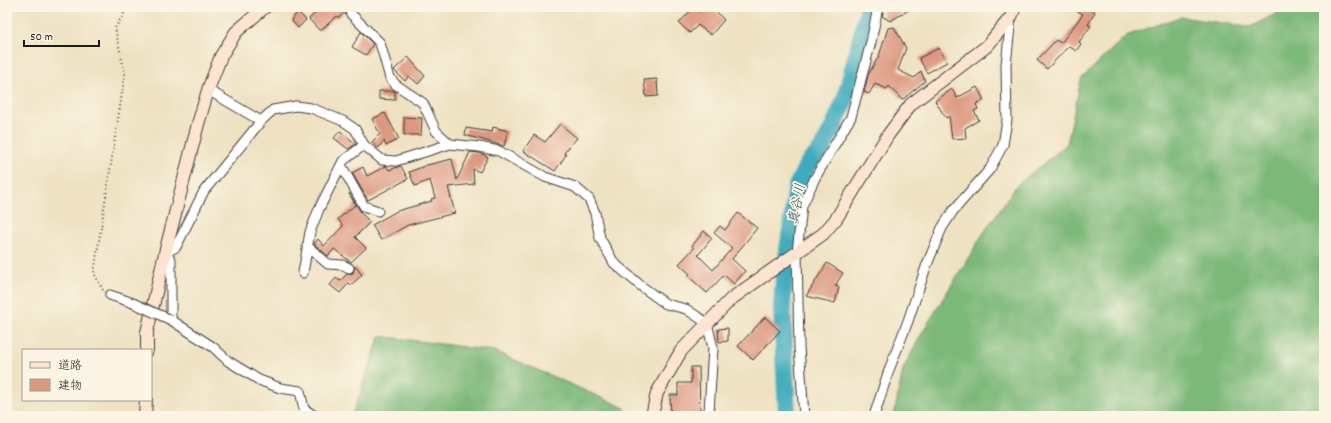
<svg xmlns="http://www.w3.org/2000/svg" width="1331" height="423" font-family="Dekko,'Klee One',sans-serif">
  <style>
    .forest { fill: #7cb878; stroke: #4c6a4a }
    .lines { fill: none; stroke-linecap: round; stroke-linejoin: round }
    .river { stroke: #3fabbe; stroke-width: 18 }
    .building { fill: #dd9880 }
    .street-casing { stroke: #3c3a35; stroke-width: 11 }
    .secondary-casing { stroke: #3c3a35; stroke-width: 14 }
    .path { stroke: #3c3a35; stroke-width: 2; stroke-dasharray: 1 3; stroke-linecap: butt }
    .street { stroke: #fff; stroke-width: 9 }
    .secondary { stroke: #fde4d1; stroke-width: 12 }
    .street-bridge-casing { stroke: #3c3a35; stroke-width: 11; stroke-linecap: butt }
    .street-bridge { stroke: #fff; stroke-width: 9 }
    .labels { text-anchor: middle; stroke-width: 3.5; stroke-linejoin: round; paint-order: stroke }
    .water-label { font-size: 14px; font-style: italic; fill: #2c5c65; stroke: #fcf5e5 }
  </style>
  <rect width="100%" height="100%" fill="#fcf5e5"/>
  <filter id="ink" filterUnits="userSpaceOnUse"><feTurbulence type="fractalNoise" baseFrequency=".025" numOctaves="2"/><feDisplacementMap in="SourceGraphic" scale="8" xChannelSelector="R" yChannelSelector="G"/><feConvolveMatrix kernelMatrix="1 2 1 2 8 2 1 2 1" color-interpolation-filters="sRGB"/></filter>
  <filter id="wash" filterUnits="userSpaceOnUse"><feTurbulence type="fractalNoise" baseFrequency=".012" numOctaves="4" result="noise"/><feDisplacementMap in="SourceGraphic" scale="16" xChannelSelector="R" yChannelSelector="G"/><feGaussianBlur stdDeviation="0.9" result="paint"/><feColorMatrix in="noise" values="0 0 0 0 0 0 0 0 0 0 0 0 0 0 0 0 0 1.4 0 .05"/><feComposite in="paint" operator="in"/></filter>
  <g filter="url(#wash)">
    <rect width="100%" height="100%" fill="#efe2c3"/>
    <!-- forest -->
    <path class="forest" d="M1289 7H1324V416H894L903 369 922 333 983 234 1016 186 1067 144 1081 79 1126 36 1180 17 1250 27Z
      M380 336 494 351 625 408V416H352Z"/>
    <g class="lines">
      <!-- river -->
      <path class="river" d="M787 416 782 307 784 279 797 186 807 165 822 149 833 128 845 100 869 7"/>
    </g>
    <g id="blocks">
      <!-- building -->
      <path class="building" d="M322 7H342L344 13 338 18 337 16 320 31 309 19Z
        M694 7 699 12 704 7H712L724 20 711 35 698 25 690 33 679 23Z
        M885 7H914L890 21 882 16Z
        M1069 7H1093L1091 10 1095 12 1088 25 1091 26 1079 42 1081 44 1076 51 1069 46 1047 69 1037 60 1056 40 1061 43 1083 14Z
        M298 12 306 20 298 28 291 20Z
        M894 27 906 48 898 70 914 78 921 71 925 81 902 100 889 86 887 89 875 84 869 94 864 92 868 75 879 56 888 28Z
        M361 32 373 44 366 55 352 47Z
        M939 48 947 62 927 73 919 58Z
        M408 57 425 76 418 84 409 76 405 81 394 70Z
        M657 79 658 96 646 97 644 80Z
        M977 87 984 100 976 104 978 109 974 111 979 120 965 128 966 138 952 139 949 116 946 118 935 101 952 89 957 98Z
        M379 91H395V100L379 99Z
        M385 113 399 139 386 146 384 141 378 148 372 142 380 134 372 119Z
        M404 117 422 118 421 135H404Z
        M560 124 577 138 564 153 566 155 555 171 523 151 534 135 545 142Z
        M493 127 508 131 504 146 465 135 466 128 492 132Z
        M340 131 356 144 348 149 334 138Z
        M470 152 480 153 488 157 480 172 473 169 474 184 448 187 455 213 408 225 381 240 372 225 397 211 432 201 431 199 435 198 430 180 415 186 409 172 427 165 452 159 457 180Z
        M386 166 389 170 401 166 408 179 368 200 352 173 363 167 367 176Z
        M349 193 362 214 370 222 355 237 366 248 351 262 334 249 328 256 314 244 318 239 324 246 343 226 338 219 355 205 356 206Z
        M738 213 757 228 732 259 745 271 734 284 724 275 707 293 688 276 690 274 679 264 694 248 692 246 704 231 712 238 698 255 713 270 732 248 714 233 720 226 725 230Z
        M827 263 843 273 835 286 839 287 835 303 806 296Z
        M355 266 362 275 351 285 349 283 340 293 330 285 336 278 340 281 347 274 353 273Z
        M765 317 780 331 753 360 738 346Z
        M728 328V341L719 342 718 329Z
        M691 367H699L700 416H671L670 395H678V383H691Z"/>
    </g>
  </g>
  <g filter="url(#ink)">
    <use href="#blocks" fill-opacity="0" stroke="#3c3a35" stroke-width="1"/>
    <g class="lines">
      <defs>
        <path id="street" d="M348 7 351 14 380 43 390 78 395 84 423 103 436 131 450 144
          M208 90 261 121
          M341 165 364 206 378 211
          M307 246 328 264 343 265 349 268
          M303 273 310 232 319 209 343 161 364 145
          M110 295 133 303
          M315 416 304 409 300 391 280 388 259 380 228 361 213 347 171 320V260L165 253 176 247 204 191 261 121 273 110 296 106 311 108 343 121 355 129 364 145 382 160 396 161 450 144 479 147 499 151 545 177 575 187 589 199 595 213 600 238 614 263 641 286 666 304 686 309 707 323 713 348 709 411 711 416
          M804 416 799 347 797 253 802 206 815 178 851 117 871 42 878 7
          M874 416 889 370 908 321 926 267 942 228 953 211 990 169 1003 145 1007 120 1006 65 1011 17"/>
        <path id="secondary" d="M147 350V332L165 253 198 124 209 87 221 56 236 32 265 7
          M145 416 146 400
          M652 416 657 393 681 351 731 299 823 234 836 219 888 135 911 104 987 46 1011 17 1015 7"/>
      </defs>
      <!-- street casing -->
      <use href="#street" class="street-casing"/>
      <!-- secondary casing -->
      <use href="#secondary" class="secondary-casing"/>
      <!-- path -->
      <path class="path" d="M103 290 94 273 125 74 115 28 128 7"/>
      <!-- street -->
      <use href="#street" class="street"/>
      <!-- secondary -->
      <use href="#secondary" class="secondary"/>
      <defs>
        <path id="street-bridge" d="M133 303 171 320"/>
      </defs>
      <!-- street-bridge casing -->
      <use href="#street-bridge" class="street-bridge-casing"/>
      <!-- street-bridge -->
      <use href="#street-bridge" class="street-bridge"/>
    </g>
  </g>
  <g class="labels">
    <!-- water labels -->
    <g class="water-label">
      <text transform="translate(796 204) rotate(-80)" y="5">真谷川</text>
    </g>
  </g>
  <!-- margin -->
  <rect width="1331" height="423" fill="none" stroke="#fcf5e5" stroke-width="24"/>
  <!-- legend -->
  <rect x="22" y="349" width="130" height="52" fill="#fcf5e5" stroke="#a29e95"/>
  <rect x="30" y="362" width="20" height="6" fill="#fde4d1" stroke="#a29e95"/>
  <text x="58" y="369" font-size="12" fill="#1c1c1c">道路</text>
  <rect x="30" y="379" width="20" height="12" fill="#dd9880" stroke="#a29e95"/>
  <text x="58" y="389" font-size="12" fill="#1c1c1c">建物</text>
  <!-- scale -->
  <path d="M24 40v6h75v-6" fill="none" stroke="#1c1c1c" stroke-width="2"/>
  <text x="30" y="40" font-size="12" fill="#1c1c1c" stroke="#fcf5e5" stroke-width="3" paint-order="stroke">50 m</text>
</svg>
